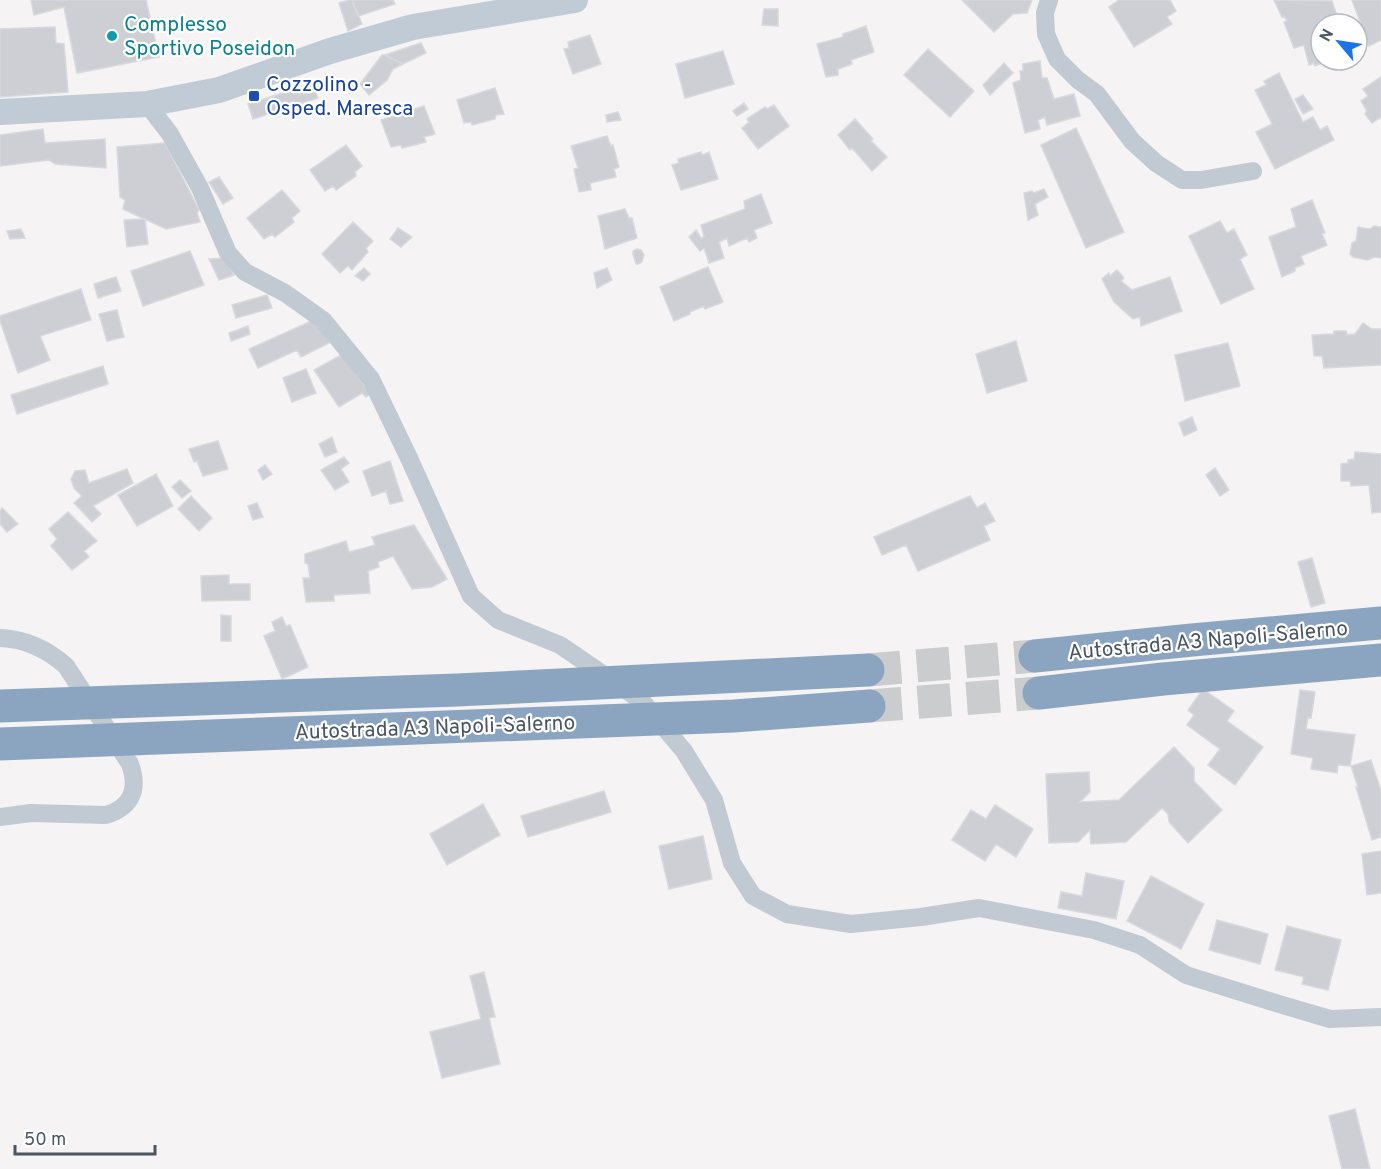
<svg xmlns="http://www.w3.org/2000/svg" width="1381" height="1169" font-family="Overpass,sans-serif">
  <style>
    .building { fill: #cdcfd5; stroke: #d7d9de; stroke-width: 1.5 }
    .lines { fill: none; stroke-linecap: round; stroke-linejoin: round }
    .motorway-tunnel { stroke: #caccce; stroke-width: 33; stroke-dasharray: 33 16; stroke-linecap: butt }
    .minor { stroke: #c1cad2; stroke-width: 18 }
    .secondary { stroke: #c1cbd6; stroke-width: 26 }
    .motorway { stroke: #8ba5c1; stroke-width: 33 }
    .culture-dot { fill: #0f9aa8; stroke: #fff; stroke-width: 2 }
    .transit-dot { fill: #1a4fb4; stroke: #fff; stroke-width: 2 }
    .labels { text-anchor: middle; stroke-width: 4.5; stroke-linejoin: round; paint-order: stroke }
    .culture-label { font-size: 21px; fill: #0d838f; stroke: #fff; text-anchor: start }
    .transit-label { font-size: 21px; fill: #164399; stroke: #fff; text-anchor: start }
    .street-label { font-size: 21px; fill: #4a5661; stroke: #fff }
  </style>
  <rect width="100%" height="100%" fill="#f5f3f3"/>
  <!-- building -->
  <path class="building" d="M31 0H146L159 57 77 73 64 7 34 15Z
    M349 0H352L362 24 348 31 339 3Z
    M352 0H393L395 4 358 16Z
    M962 0H1032L1027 13 1013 14 994 32Z
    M1119 0H1170L1176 11 1167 17 1172 24 1134 47 1109 7Z
    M1274 0 1332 1 1338 19 1334 21 1335 24H1321V60H1329L1315 66 1314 63 1309 65 1304 45 1294 48 1284 22 1287 21 1284 16 1282 17Z
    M1352 0H1381V40L1369 46Z
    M764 9H778V26L762 25Z
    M866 26 874 52 851 60 852 64 838 69V75L826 77 817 44 843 37V34Z
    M55 27 56 43 64 44 68 92 0 97V29Z
    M590 35 601 64 573 74 564 49 569 48 568 42Z
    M421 43 426 53 403 64 385 55Z
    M928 49 974 91 950 117 904 75Z
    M723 51 734 84 685 98 676 64Z
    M382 55H385L403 64 393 69 387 80 369 95 360 84Z
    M1040 61 1042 78H1047L1054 99 1074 94 1080 116 1047 125 1045 117 1038 120 1040 129 1025 133 1013 83 1021 80 1020 71H1023V64Z
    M1004 63 1013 73 990 95 983 85Z
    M1279 73 1303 122 1313 117 1320 130 1327 126 1334 140 1275 169 1256 132 1272 124 1255 90 1266 85 1264 81Z
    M1381 77V117L1372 123 1365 114 1367 111 1361 101 1368 96 1363 89Z
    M312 84 318 98 253 119 248 104Z
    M495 88 504 114 496 115 495 119 472 125 471 122 464 123 457 100Z
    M1303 95 1313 109 1303 114 1295 99Z
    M744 103 748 109 737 116 733 111Z
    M774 105 789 126 758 149 742 128 749 122 747 119 765 107 767 109Z
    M424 106 435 134 424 137 426 142 402 148 401 145 391 147 381 120Z
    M618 112 621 120 607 122 606 115Z
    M855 119 873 139 871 141 887 157 872 171 852 148 850 150 838 135Z
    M1076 128 1124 232 1086 248 1041 145Z
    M43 129 45 143 105 139 106 168 55 164 49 160 0 166V135Z
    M607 136 611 146 613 145 619 167 614 169 616 177 590 183 591 190 579 192 574 169 578 168 571 146Z
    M165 143 199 210 197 213 200 222 166 229 123 209 125 200 120 197 117 147Z
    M346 145 362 166 355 172 356 176 336 190 333 186 325 191 310 170Z
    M701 152 702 155 709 152 718 179 681 190 672 165 679 163 678 159Z
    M219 177 233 198 223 204 209 182Z
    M1044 189 1048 197 1035 204 1038 215 1028 220 1024 193 1032 191 1034 193Z
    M282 190 300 211 292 218 294 222 275 237 272 234 264 239 247 218Z
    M761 194 772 223 754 230 757 238 749 242 747 238 729 246 727 238 719 242 724 258 709 263 704 248 700 251 689 237 696 230 701 238 704 237 701 225 745 209 744 201Z
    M1312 200 1325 233 1322 234 1327 245 1301 256 1304 264 1295 268V271L1282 277 1269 237 1296 227 1291 209Z
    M625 209 629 218H632L637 238 605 249 598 216Z
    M145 219 148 244 127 247 124 220Z
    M1220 221 1227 233 1234 229 1247 255 1240 259 1254 289 1221 304 1189 236Z
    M353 222 373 241 366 248 368 252 352 270 348 266 340 273 322 254Z
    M1374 226 1381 227V258L1374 257 1368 260 1353 257 1350 254 1352 243 1356 241 1358 227 1370 229Z
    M398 228 412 237 401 247 390 239Z
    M21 229 25 238 10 239 7 231Z
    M637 249 641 250 644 255 642 262 638 264H636L633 254V251Z
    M190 251 204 285 143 306 131 271Z
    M224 258 234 275 219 280 209 259Z
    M708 267 723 302 705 309 704 306 690 312V314L674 321 660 287Z
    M364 268 370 274 363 281 355 276Z
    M607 268 612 280 597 288 594 273Z
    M1117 270 1124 278 1121 281 1132 290 1170 277 1182 311 1141 326 1140 317 1133 319 1114 302 1102 279 1109 273 1110 276Z
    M116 277 121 291 98 298 94 284Z
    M81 289 91 320 40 336 50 360 18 373 0 321V316Z
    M267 295 272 308 236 318 232 305Z
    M117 310 124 337 107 341 99 314Z
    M316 319 331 342 301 357 297 350 258 368 249 349Z
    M1363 323 1372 329H1381V365L1324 368 1322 356H1314L1312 335 1334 334V331H1346L1347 335 1355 334Z
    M248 326 250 334 231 341 229 333Z
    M1016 341 1027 381 987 393 976 354Z
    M1228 343 1240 386 1185 401 1175 355Z
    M343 354 370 394 366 397 362 393 339 407 314 370Z
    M103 366 108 384 17 414 11 395Z
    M306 369 316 393 292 402 283 378Z
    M1192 417 1197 430 1184 436 1179 423Z
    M332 437 337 452 325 457 319 444Z
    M218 441 228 469 203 476 197 461 194 462 189 449Z
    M1355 452 1381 454V512L1372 513 1369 485 1351 486 1350 481H1341V464L1348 463V460L1354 459Z
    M344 457 349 463 341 469 349 482 335 490 321 470Z
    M390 461 403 501 390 504 386 491 372 496 363 471Z
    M265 465 272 474 263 480 258 470Z
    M1215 468 1229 490 1220 496 1206 475Z
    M127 469 133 483 93 506 101 514 92 522 74 503 82 496 74 488 71 479 75 471 85 470 89 483Z
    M156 474 173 506 137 526 118 495Z
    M180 480 191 491 182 498 172 487Z
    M191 496 212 518 199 531 178 509Z
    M970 496 977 508 985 503 995 521 984 526 990 540 918 571 906 545 882 555 874 537Z
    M257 503 263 517 253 520 248 506Z
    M2 508 18 524 7 532 0 524V511Z
    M68 512 97 541 84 551 89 557 72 570 51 546 57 539 49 529Z
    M414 525 447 579 432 587 412 589 393 556 378 562 379 567 368 571 370 593 334 595V601L306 602 303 578H310L308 564 305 563V554L346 541 349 552 375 545 372 537Z
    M1312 558 1325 603 1311 607 1298 562Z
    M229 575V584H250V600L202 601 201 576Z
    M221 615 231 616V641H221Z
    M282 617 286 626 290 625 308 667 282 679 264 636 275 631 272 622Z
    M1203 689 1234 711 1227 721 1263 747 1235 785 1208 765 1220 749 1187 725 1194 715 1188 710Z
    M1300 690 1315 692 1311 718 1308 717 1306 729 1355 735 1350 766 1338 765 1337 773 1311 769 1313 758 1291 754Z
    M1174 747 1194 768V781L1222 810 1188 843 1169 822 1168 814 1162 808 1126 842 1091 844 1090 830 1078 842 1049 843 1046 774 1089 772 1090 792 1080 802 1119 800Z
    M1371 760 1381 791V837L1372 840 1356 787H1358L1351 766Z
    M604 791 611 812 528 837 521 816Z
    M483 804 500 835 447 865 430 834Z
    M995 805 1033 829 1016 857 996 844 985 861 952 840 971 810 986 819Z
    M703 836 712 879 669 889 659 846Z
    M1381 851V893L1367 895 1362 854Z
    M1086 873 1124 881 1116 919 1058 908 1061 892 1082 896Z
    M1151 876 1204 904 1181 949 1127 921Z
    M1217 920 1268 934 1260 964 1209 950Z
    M1287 926 1341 940 1328 990 1302 984 1304 977 1275 970Z
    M484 972 495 1017 489 1018 500 1064 442 1078 430 1032 481 1019 470 976Z
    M1355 1109 1370 1169H1342L1329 1116Z"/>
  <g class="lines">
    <!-- motorway-tunnel -->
    <path class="motorway-tunnel" d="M868 670 1035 656
      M869 706 1039 693"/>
    <!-- minor -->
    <path class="minor" d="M1049 0 1045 13 1046 34 1057 59 1078 80 1097 94 1132 141 1156 163 1182 180H1201L1253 171
      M147 104 170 134 200 188 228 253 245 272 285 293 323 320 371 379 409 458 471 596 498 620 560 645 642 701 684 751 714 800 732 863 753 896 787 914 851 924 921 917 979 908 1094 930 1140 945 1186 975 1279 1004 1330 1019 1381 1017
      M0 638C26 639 48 650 66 666L130 764C139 789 132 807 106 815L31 813 0 817"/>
    <!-- secondary -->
    <path class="secondary" d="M0 112 147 104 219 90 330 51 413 27 575 0"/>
    <!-- motorway -->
    <path class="motorway" d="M1035 656 1192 640 1381 623
      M1039 693 1163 679 1381 660
      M0 706 457 690 868 670
      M0 744 734 716 869 706"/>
  </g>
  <!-- markers -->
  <circle class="culture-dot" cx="112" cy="36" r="6"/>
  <rect class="transit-dot" x="248" y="90" width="12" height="12" rx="3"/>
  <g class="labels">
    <!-- culture labels -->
    <g class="culture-label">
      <text x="124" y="31">Complesso<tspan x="124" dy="24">Sportivo Poseidon</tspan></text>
    </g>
    <!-- transit labels -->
    <g class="transit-label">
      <text x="266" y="91">Cozzolino -<tspan x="266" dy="24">Osped. Maresca</tspan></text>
    </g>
    <!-- street labels -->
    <g class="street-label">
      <text transform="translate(1208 640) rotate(-5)" y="7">Autostrada A3 Napoli-Salerno</text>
      <text transform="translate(435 727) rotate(-2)" y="7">Autostrada A3 Napoli-Salerno</text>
    </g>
  </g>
  <!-- north arrow -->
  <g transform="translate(1339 42) rotate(299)"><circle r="28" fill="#ffffff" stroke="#b7bbc0" stroke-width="1.5"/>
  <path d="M0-4.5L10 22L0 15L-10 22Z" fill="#1a73e8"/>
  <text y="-9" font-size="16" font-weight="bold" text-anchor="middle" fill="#4a5661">N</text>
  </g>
  <!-- scale -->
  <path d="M15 1145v9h140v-9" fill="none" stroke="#4a5661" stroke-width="3"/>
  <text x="24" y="1145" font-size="18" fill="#4a5661" stroke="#ffffff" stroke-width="4.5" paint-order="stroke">50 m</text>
</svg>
